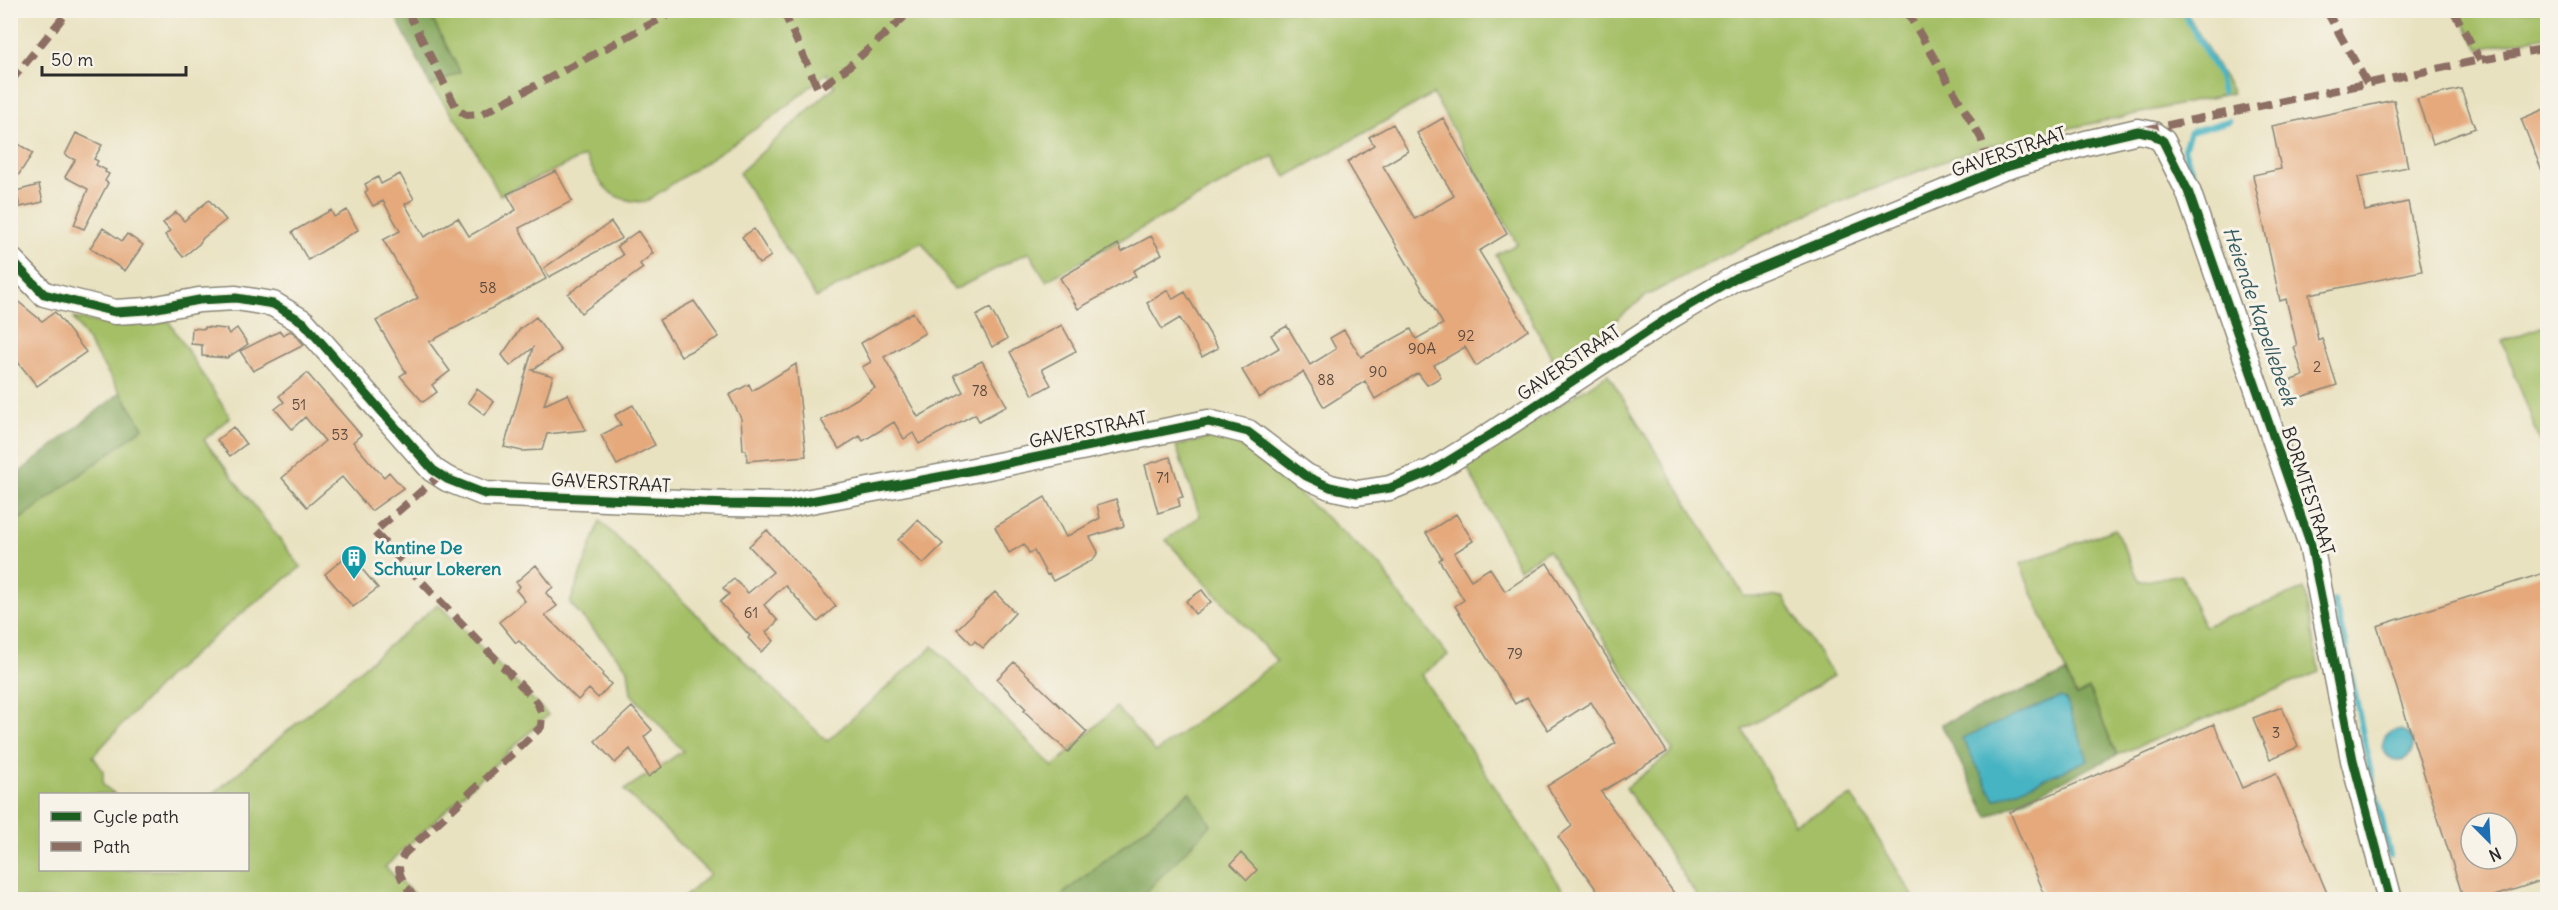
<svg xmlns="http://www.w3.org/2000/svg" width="2558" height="910" font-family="Delius,sans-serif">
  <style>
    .green { fill: #a4bf66; stroke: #687548; stroke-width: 1.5 }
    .forest { fill: #83a65b; stroke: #576843; stroke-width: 1.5 }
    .water { fill: #47b4c3; stroke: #397077; stroke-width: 1.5 }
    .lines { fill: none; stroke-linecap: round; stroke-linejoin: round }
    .stream { stroke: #47b4c3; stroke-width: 6 }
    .building { fill: #e5a97c; fill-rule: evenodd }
    .minor-casing { stroke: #8a8676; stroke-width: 27 }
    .minor { stroke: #fff; stroke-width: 24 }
    .quiet { stroke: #8d6e63; stroke-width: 8; stroke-dasharray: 15 8; stroke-linecap: butt }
    .cycleway-casing { stroke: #f7f3e8; stroke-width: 13 }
    .cycleway { stroke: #1b5e20; stroke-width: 9 }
    .labels { text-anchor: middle; stroke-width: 6; stroke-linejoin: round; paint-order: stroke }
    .number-label { font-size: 15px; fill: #5a4a3f }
    .street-label { font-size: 18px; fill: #2b2b2b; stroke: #f7f3e8 }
    .culture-label { font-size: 18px; font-weight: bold; fill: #0d838f; stroke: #f7f3e8; text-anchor: start }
    .water-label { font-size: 20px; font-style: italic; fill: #355b60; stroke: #f7f3e8 }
  </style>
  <rect width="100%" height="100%" fill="#f7f3e8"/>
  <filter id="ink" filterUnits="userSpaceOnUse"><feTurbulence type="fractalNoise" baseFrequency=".0167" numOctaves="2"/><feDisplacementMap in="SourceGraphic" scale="12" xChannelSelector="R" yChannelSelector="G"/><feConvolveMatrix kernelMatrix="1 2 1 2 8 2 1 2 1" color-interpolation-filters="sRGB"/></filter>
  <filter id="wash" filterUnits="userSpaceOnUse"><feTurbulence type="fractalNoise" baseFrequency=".008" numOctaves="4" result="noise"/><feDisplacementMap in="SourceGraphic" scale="24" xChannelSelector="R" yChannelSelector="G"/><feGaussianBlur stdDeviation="1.35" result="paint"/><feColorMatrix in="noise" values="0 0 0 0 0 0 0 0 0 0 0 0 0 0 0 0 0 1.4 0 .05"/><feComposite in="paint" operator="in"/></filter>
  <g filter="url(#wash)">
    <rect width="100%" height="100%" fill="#e9e2c1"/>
    <!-- green -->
    <path class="green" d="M2185 10 2233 93 1978 148 1789 222 1646 296 1557 367 1496 255 1517 244 1433 94 1286 177 1273 156 1046 281 1029 252 954 290 922 242 816 298 739 173 835 86 827 73 773 117 645 202C607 201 602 186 585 156L500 195 463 129 431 86 460 72 428 11Z
      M2456 11H2547V36L2479 49Z
      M73 318 115 326 168 320 230 417 204 440 301 567 237 617 166 678 93 756 103 771V785L115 794H40V870H248V794H213L438 604 548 715 385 867 419 899H11L10 526 143 428Z
      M2547 325H2548L2547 459 2502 341Z
      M1608 374 1744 596 1783 597 1833 676 1743 730 1795 824 1852 796 1915 899H1699L1626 788 1673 751 1548 550 1519 569 1466 465Z
      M1213 437 1234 441 1265 463 1384 569 1395 589 1448 655 1421 675 1569 899H1138L1189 792 1057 899H682L710 874 624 790 683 751 631 694 628 669 570 603 600 521 827 741 933 646 1053 767 1116 707 1156 752 1277 661 1166 540 1200 516 1176 446Z
      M2115 529 2140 582 2181 574 2204 626 2304 589 2319 672 2117 755 2089 689 2076 696 2020 564Z"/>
    <!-- forest -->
    <path class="forest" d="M393 11H428L460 72 431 86Z
      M121 392 143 428 11 526V479Z
      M2066 673 2076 696 2089 689 2117 755 1988 817 1941 724Z
      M1190 792 1211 825 1139 899H1057Z"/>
    <!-- water -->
    <path class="water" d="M2060 697 2066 700 2088 760 1995 800 1962 738Z
      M2383 745a15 15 0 1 1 30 0a15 15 0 1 1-30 0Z"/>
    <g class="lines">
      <!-- stream -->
      <path class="stream" d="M2182 10 2218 73 2222 92
        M2195 181 2184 149 2190 132 2229 121
        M2334 601 2345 643 2368 760 2390 855"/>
    </g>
    <g id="blocks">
      <!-- building -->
      <path class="building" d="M2461 89 2475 128 2433 144 2417 99Z
        M2394 100 2408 167 2358 177 2365 211 2408 202 2422 271 2309 294 2318 340 2322 338 2337 385 2295 399 2289 381 2303 376 2294 347 2297 346 2286 299 2280 301 2253 175 2281 169 2272 126Z
        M2547 108V183L2521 119Z
        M1443 118 1507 234 1479 251 1528 330 1476 366 1465 347 1434 365 1441 377 1427 385 1418 373 1375 399 1365 381 1324 407 1303 372 1259 398 1242 370 1279 348 1271 335 1287 326 1310 365 1336 349 1330 338 1344 330 1361 357 1411 329 1416 339 1443 324 1347 162 1374 145 1369 137 1393 124 1408 151 1383 166 1415 219 1454 196 1417 133Z
        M76 133 102 145 94 159 98 161 96 165 106 170 105 172 109 174 105 181 108 183 84 229 74 225 88 189 65 177 75 160 65 155Z
        M10 139 33 153 10 188Z
        M556 171 572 201 519 228 546 279 429 342 450 371 432 385 437 392 423 402 400 376 406 372 376 321 418 298 383 240 400 231 383 201 373 206 365 192 368 190 365 184 378 177 381 184 400 174 414 199 405 204 424 237 458 218 469 236 516 210 507 194Z
        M39 185 43 202 20 207 16 191Z
        M209 200 226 220 203 238 199 244 183 257 165 235 170 231 163 223 176 212 184 221Z
        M331 210 334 217 347 210 358 230 308 260 292 232Z
        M611 222 622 238 549 277 544 268Z
        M103 228 122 241 127 234 143 245 125 271 90 248Z
        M754 229 771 256 759 264 742 237Z
        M638 231 653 253 640 264 643 268 581 313 568 294 623 255 617 246Z
        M1151 236 1162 254 1133 271 1136 276 1078 309 1060 278 1118 244 1122 252Z
        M1168 290 1173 299 1185 292 1218 348 1202 357 1180 318 1162 329 1147 303Z
        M10 295 42 321 55 312 86 352 37 386 18 362 10 368Z
        M694 301 719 337 681 356 659 320Z
        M990 308 1007 339 992 347 976 316Z
        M913 312 925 333 884 357 918 417 963 392 954 375 982 361 1007 406 979 421 975 414 919 444 913 433 904 439 894 422 863 441 860 436 839 449 821 420 875 388 862 367 871 362 861 343Z
        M536 317 561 351 532 370 553 376 544 405 568 394 586 430 547 434 542 450 522 451 504 447 533 348 510 366 502 355 520 329Z
        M1062 325 1076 351 1042 369 1051 385 1033 395 1010 352Z
        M205 327 226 329 229 334 237 328 248 344 227 358 202 356V345L191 344 192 328 205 329Z
        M280 331 283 335 290 331 294 333 304 345 253 371 240 351Z
        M796 364 806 456 747 461 746 450H743L741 418 729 395 749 384 752 391Z
        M307 373 361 435 353 442 369 461 384 477 389 472 403 488 371 511 342 477 307 507 282 478 325 441 305 417 292 429 275 409 284 402 279 396Z
        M477 389 494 402 485 415 468 402Z
        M633 405 655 445 617 465 601 435 621 425 615 415Z
        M233 427 246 444 230 456 217 440Z
        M1170 457 1183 497 1178 498 1180 506 1158 513 1145 465Z
        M1045 497 1066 537 1100 518 1097 505 1116 499 1124 526 1090 537 1098 552 1093 560 1053 581 1049 574 1047 575 1034 551 1029 553 1024 544 1009 553 995 527Z
        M1456 514 1473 541 1454 553 1471 580 1490 568 1505 591 1547 563 1667 752 1601 792 1679 900H1604L1558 837 1572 826 1547 786 1616 743 1591 702 1548 730 1527 697 1515 704 1455 606 1464 600 1439 560 1442 558 1426 533Z
        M918 520 943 544 923 564 898 540Z
        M767 530 836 606 818 622 785 585 764 605 778 621 766 632 774 641 761 652 748 638 750 636 720 602 729 594 723 588 734 579 748 593 773 572 749 546Z
        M349 554 378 588 353 607 325 574Z
        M536 565 553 587 546 593 557 606 545 615 603 673 602 675 611 684 598 698 589 689 578 700 519 641 516 643 499 622 525 601 516 590 520 586 516 582Z
        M2547 572V879L2482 900H2464L2377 626ZM2471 823H2507V859H2471Z
        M1202 590 1211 602 1195 614 1186 601Z
        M995 592 1015 613 983 648 975 641 972 644 957 629Z
        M1014 662 1087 732 1068 752 1024 711 1026 709 997 679Z
        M632 707 652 730 644 737 662 767 648 777 630 749 615 763 595 741Z
        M2282 707 2298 747 2270 759 2253 718Z
        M2214 724 2242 788 2276 773 2330 900H2047L2010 812Z
        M1241 853 1257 870 1247 880 1231 864Z"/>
    </g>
  </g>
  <g filter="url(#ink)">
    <use href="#blocks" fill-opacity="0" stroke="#8a8676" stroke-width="1.5"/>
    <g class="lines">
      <defs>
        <path id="minor" d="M10 259 44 294 115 312 147 310 199 300 236 298 273 304 303 322 433 470 447 479 485 494 729 504 789 505 949 475 1208 422 1248 432 1306 476 1330 487 1357 493 1390 488 1432 471 1492 434 1671 316 1735 278 2003 168 2086 143 2138 131 2153 134 2163 141 2188 191 2311 545 2353 760 2390 900"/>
      </defs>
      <!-- minor casing -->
      <use href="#minor" class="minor-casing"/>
      <!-- minor -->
      <use href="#minor" class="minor"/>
      <!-- quiet -->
      <path class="quiet" d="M407 10 457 109 466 115 482 114 677 10
        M783 10 818 89 847 68 912 10
        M1906 10 1981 138 1991 173
        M2326 10 2367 83
        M2453 10 2480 60
        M10 82 69 10
        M2144 130 2480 60 2548 48
        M415 900C405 882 391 872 405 853L541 727 542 714 537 702 374 532 440 475"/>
      <defs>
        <path id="cycleway" d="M10 259 44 294 115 312 147 310 199 300 236 298 273 304 303 322 433 470 447 479 485 494 729 504 789 505 949 475 1208 422 1248 432 1306 476 1330 487 1357 493 1390 488 1432 471 1492 434 1671 316 1735 278 2003 168 2086 143 2138 131 2153 134 2163 141 2188 191 2311 545 2353 760 2390 900"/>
      </defs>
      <!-- cycleway casing -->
      <use href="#cycleway" class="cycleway-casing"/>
      <!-- cycleway -->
      <use href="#cycleway" class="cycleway"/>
    </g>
  </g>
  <!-- icons -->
  <defs>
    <symbol id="building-pin" viewBox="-11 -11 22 30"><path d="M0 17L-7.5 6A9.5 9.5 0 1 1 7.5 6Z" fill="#0f9aa8" stroke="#f7f3e8"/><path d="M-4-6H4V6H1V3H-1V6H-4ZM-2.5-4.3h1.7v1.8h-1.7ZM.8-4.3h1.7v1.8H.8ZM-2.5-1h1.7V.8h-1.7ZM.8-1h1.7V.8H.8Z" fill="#fff"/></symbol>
  </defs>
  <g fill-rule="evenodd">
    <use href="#building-pin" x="339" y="543" width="30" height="40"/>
  </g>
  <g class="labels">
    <!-- number labels -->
    <g class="number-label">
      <text x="488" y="293">58</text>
      <text x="1466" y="341">92</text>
      <text x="1422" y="354">90A</text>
      <text x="2317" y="372">2</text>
      <text x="1378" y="377">90</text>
      <text x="1326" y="385">88</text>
      <text x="980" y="396">78</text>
      <text x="299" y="410">51</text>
      <text x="340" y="440">53</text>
      <text x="1163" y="483">71</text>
      <text x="751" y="618">61</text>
      <text x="1515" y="659">79</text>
      <text x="2276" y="738">3</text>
    </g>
    <!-- street labels -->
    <g class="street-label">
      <text transform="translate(2009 152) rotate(-19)" y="6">GAVERSTRAAT</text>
      <text transform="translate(1569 363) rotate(-34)" y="6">GAVERSTRAAT</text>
      <text transform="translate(1088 430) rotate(-12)" y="6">GAVERSTRAAT</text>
      <text transform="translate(611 483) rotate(3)" y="6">GAVERSTRAAT</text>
      <text transform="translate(2308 491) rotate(72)" y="6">BORMTESTRAAT</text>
    </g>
    <!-- culture labels -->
    <g class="culture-label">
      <text x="374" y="554">Kantine De<tspan x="374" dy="21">Schuur Lokeren</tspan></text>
    </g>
    <!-- water labels -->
    <g class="water-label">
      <text transform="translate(2260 316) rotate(71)" y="7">Heiende Kapellebeek</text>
    </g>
  </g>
  <!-- margin -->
  <rect width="2558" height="910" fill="none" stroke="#f7f3e8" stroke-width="36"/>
  <!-- legend -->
  <rect x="39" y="793" width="210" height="78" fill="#f7f3e8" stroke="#a5a39c" stroke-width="1.5"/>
  <rect x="51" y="812" width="30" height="9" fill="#1b5e20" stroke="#a5a39c" stroke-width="1.5"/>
  <text x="93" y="823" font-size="18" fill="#2b2b2b">Cycle path</text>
  <rect x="51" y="842" width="30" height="9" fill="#8d6e63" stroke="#a5a39c" stroke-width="1.5"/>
  <text x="93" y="853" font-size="18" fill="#2b2b2b">Path</text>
  <!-- north arrow -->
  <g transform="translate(2489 841) rotate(156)"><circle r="28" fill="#f7f3e8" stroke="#a5a39c" stroke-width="1.5"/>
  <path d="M0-4.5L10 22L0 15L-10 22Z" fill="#1f6fb2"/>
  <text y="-9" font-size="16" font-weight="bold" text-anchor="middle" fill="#2b2b2b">N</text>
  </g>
  <!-- scale -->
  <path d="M42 66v9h144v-9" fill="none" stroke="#2b2b2b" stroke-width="3"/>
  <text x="51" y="66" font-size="18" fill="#2b2b2b" stroke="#f7f3e8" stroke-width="4.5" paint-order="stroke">50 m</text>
</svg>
